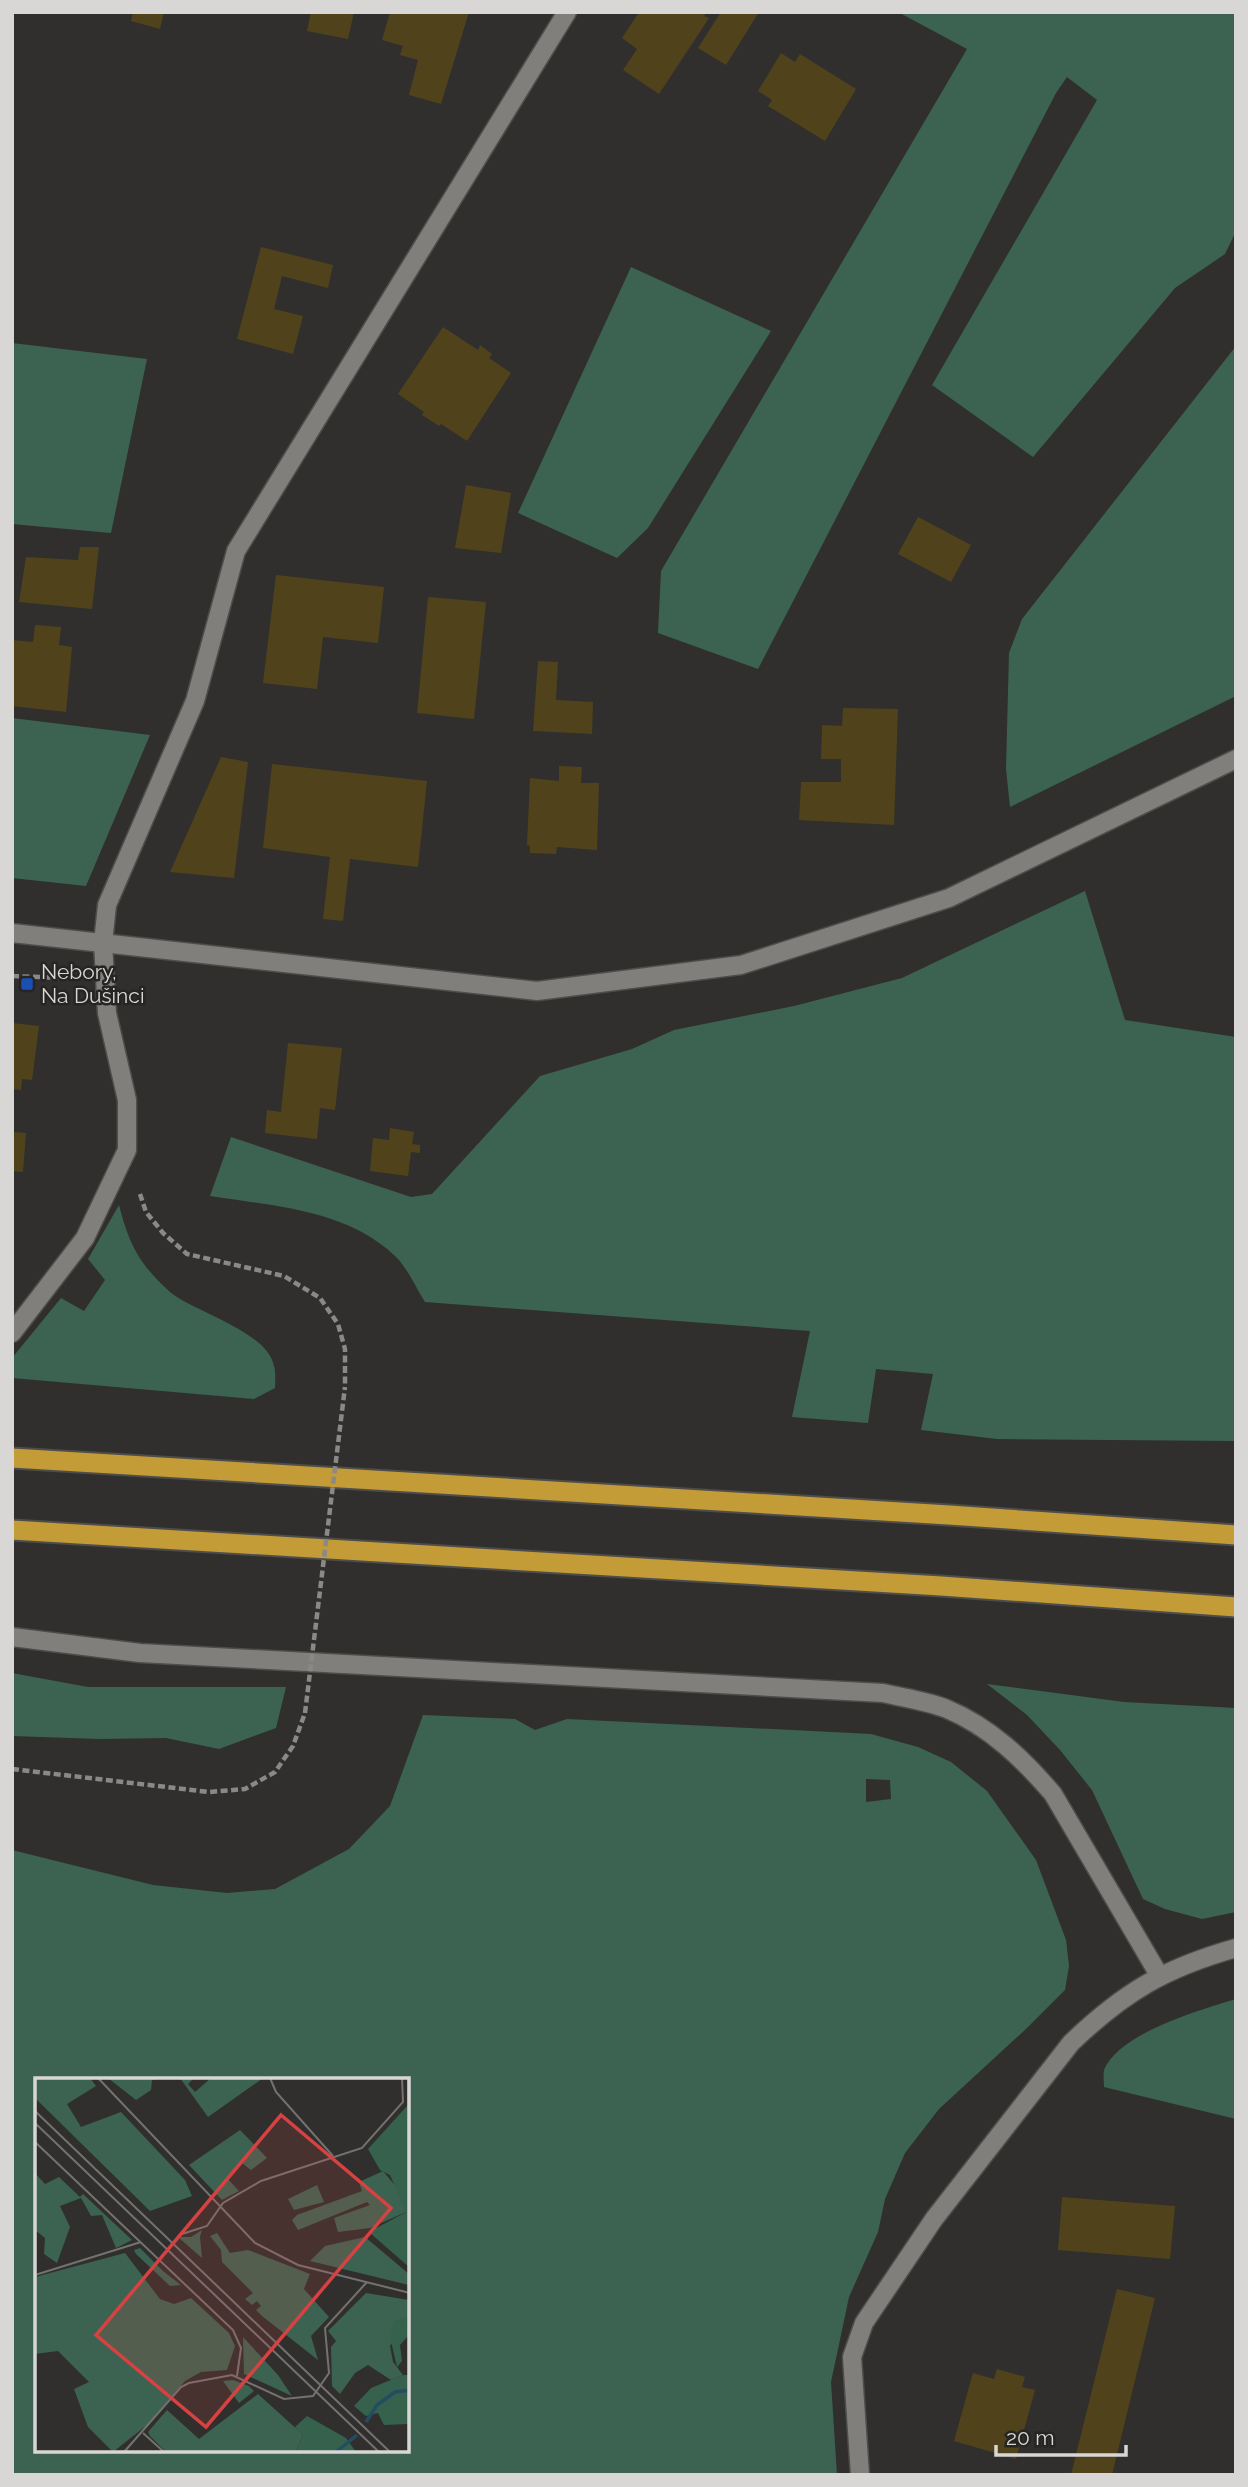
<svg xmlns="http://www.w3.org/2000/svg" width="1248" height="2487" font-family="Raleway,sans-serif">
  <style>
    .green { fill: #3c6351; fill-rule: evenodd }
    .building { fill: #50431c }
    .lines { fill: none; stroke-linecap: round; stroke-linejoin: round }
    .minor-casing { stroke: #4e4d4b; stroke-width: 21 }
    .secondary-casing { stroke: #4e4d4b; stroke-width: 21 }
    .trunk-casing { stroke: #4e4d4b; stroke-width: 23 }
    .path { stroke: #8a8988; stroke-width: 4.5; stroke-dasharray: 7 3.5; stroke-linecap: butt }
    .minor { stroke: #807f7c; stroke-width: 18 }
    .secondary { stroke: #807f7c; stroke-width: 18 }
    .trunk { stroke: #c39c37; stroke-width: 19 }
    .path-bridge { stroke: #8a8988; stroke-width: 4.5; stroke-dasharray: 7 3.5; stroke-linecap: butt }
    .transit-dot { fill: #1a4fb4; stroke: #262523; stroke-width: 2.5 }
    .labels { text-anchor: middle; stroke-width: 5; stroke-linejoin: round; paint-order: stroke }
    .poi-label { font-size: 21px; fill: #d8d7d6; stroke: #262523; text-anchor: start }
    .inset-river { fill: none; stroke: #244d63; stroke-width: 3.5 }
    .inset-road { fill: none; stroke: #737271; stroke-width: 2 }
    .view { fill: #d64242; fill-opacity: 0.15; stroke: #d64242; stroke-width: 3.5 }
    .inset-edge { fill: none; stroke: #d8d7d6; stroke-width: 3.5 }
  </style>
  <rect width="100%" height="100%" fill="#302f2d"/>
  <!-- green -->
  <path class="green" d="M898 12H1236V231L1225 254 1175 288 1033 457 932 385 1097 100 1067 77 1056 93 758 669 658 633 661 571 967 49Z
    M631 267 771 331 648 528 617 558 518 513Z
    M12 343 147 359 111 533 12 524Z
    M1236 346V696L1010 807 1006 769 1009 653 1022 619Z
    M12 718 150 735 86 886 12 878Z
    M1085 891 1125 1020 1236 1037V1441L997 1439 921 1430 933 1374 876 1369 868 1423 792 1417 810 1331 425 1302C416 1288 408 1269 396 1257 348 1210 274 1206 210 1196L231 1137 411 1197 432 1194 540 1076 632 1049 674 1030 794 1006 902 978Z
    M119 1205C129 1244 139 1264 170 1292 194 1312 267 1331 274 1366 276 1372 275 1381 275 1388L254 1399 12 1378V1358L61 1298 84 1311 105 1280 88 1259Z
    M12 1673 88 1687H286L276 1728 219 1749 166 1738 100 1739 12 1736Z
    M987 1684 1124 1702 1236 1708V1912L1202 1919 1165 1909 1143 1899 1092 1790 1060 1750 1027 1715Z
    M423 1715 515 1719 535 1730 567 1719 871 1734 918 1747 951 1762 987 1791 1036 1860 1066 1940 1069 1966 1065 1990 1026 2029 939 2109 905 2153 885 2199 878 2232 849 2297 831 2382 837 2475H12V1850L153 1885 227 1893 275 1889 349 1849 390 1806ZM866 1779 890 1780 891 1799 866 1802ZM37 2079H408V2450H37Z
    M1236 1999V2119L1104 2087C1104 2082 1103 2075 1104 2070 1119 2033 1200 2010 1236 1999Z"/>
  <!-- building -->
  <path class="building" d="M133 12H164L160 29 131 21Z
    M311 12H354L348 39 307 31Z
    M390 12H469L441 104 409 95 418 60 400 55 403 46 382 40Z
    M639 12H707L704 16 709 18 659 94 623 70 637 49 622 38Z
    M721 12H759L726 65 698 48Z
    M781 53 795 62 800 54 856 89 825 141 768 106 772 100 758 91Z
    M261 247 333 265 328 288 282 276 274 309 303 316 293 354 237 339Z
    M443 327 478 350 480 345 492 354 489 358 511 373 467 441 441 424 439 426 422 415 424 412 398 394Z
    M466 485 511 493 501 553 455 548Z
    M918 517 971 545 951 582 898 554Z
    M80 547H99L92 609 19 602 26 557 78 560Z
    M276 575 384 587 378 643 323 637 317 689 263 683Z
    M428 597 486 602 474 719 417 713Z
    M35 625 61 627 59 645 72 647 66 712 12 706V640L33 642Z
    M538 661 558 662 556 700 593 702 592 734 533 731Z
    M843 708 898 709 894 825 799 820 801 782H841V759H821L822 725 842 726Z
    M221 757 248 762 234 878 170 872Z
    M272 764 427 781 418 867 350 859 343 921 323 919 330 857 263 848Z
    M559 766 582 767 581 783H599L597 850 557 847 556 854 530 853V846L527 845 530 778 559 781Z
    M12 1023 39 1026 32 1080 22 1079 21 1090 12 1089Z
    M288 1043 342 1048 335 1110 320 1108 317 1139 265 1133 267 1110 281 1112Z
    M390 1128 414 1132 412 1144 420 1145V1153L411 1152 408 1176 370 1171 373 1138 389 1140Z
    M12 1132 26 1133 23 1172 12 1171Z
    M1062 2197 1175 2206 1170 2259 1058 2250Z
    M1117 2289 1155 2298 1112 2475H1071Z
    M997 2369 1025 2377 1022 2387 1035 2390 1016 2459 954 2441 973 2373 994 2379Z"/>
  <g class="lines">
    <defs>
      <path id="minor" d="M12 1333 85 1238 127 1150V1100L107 1013 103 943 107 905 195 701 236 551 567 12
        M12 1637 140 1653 883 1693C904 1698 927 1701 947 1709 990 1727 1023 1759 1053 1794L1159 1975
        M860 2475 852 2357 864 2323 934 2219 1071 2043C1124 1992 1165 1968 1236 1948"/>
      <path id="secondary" d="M12 933 537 991 741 965 949 898 1236 759"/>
      <path id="trunk" d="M12 1458 949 1515 1236 1535
        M12 1530 941 1586 1236 1607"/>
    </defs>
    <!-- minor casing -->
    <use href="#minor" class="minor-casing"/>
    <!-- secondary casing -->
    <use href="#secondary" class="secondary-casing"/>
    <!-- trunk casing -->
    <use href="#trunk" class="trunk-casing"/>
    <!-- path -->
    <path class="path" d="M12 976 67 978
      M140 1194 146 1212 163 1233 187 1254 284 1276 320 1298 338 1324 345 1349V1387
      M12 1769 209 1792 245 1789 275 1772 293 1746 305 1713"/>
    <!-- minor -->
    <use href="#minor" class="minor"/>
    <!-- secondary -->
    <use href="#secondary" class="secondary"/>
    <!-- trunk -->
    <use href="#trunk" class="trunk"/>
    <!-- path-bridge -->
    <path class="path-bridge" d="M305 1713 345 1387"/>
  </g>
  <!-- markers -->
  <rect class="transit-dot" x="20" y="977" width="14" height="14" rx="3.5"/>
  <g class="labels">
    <!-- poi labels -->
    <g class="poi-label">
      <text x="41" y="979">Nebory,<tspan x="41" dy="24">Na Dušinci</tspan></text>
    </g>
  </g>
  <!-- overview -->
  <g transform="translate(35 2078)">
    <rect width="374" height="374" fill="#302f2d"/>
    <path d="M0 0H55L61 8 32 26 46 49 86 34 150 102 157 118 115 133 0 20ZM73 0H127L117 2 116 12 101 22ZM145 0H159L153 6 160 14 176 0H228L173 39ZM205 52 232 80 216 92 207 85 192 100 204 113 187 122 154 87ZM348 93 363 111 371 134 335 150 303 154 299 140 335 127 332 124 263 152 257 142 262 137 327 113 324 104ZM0 95 10 106 24 99 45 119 48 116 97 162 81 170 67 137 56 138 46 120 25 128 35 149 22 185 9 176 10 160 0 152ZM282 107 289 124 259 132 253 121ZM167 152 165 159 167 180 143 159H156ZM182 155 195 175 213 172 275 196 269 211 294 239 276 258 283 282 227 238 221 232 226 228 222 223 217 227 210 221 218 215 187 184 186 172 175 158ZM330 159 374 196V207L275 183 290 168ZM105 170 128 193 146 207 135 208 101 176 99 172ZM90 175 125 221 139 226 156 220 194 255 200 268 192 292 166 294 150 303 112 347 78 374 53 349 39 311 54 304 23 273 0 276V199ZM331 215 374 222V239L355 268 358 284 368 297 356 302 333 287 320 295 305 316 297 308 296 269 301 263 293 253ZM208 259 243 297 257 318 209 296ZM198 302 214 308 219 313 204 325 188 303ZM223 316 265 354 268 358 260 374H131L115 358 113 354 132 332 164 361Z" fill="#3c6351"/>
    <path d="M372 0H375L374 189 334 154 371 134 355 97 345 92 333 71 372 28ZM372 238 374 257 365 267 367 283 362 289 355 259 359 243ZM368 297H374L373 346 349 347 343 335 331 338 319 328 336 310ZM272 338 311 360 321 374H260L268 358 260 349Z" fill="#35614d"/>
    <path class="inset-river" d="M331 344 342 327 360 314 375 312M301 374 322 357"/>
    <path class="inset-road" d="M63 0 220 165 263 187 375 215M235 0 241 14 298 78M0 33 355 374M0 45 344 374M0 64 198 252 206 270 202 298M144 157 172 148 188 125 226 103 327 70 368 24 367 0M0 197 106 164M108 355 129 374M89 374 146 309 154 305 197 297 249 321 278 318 294 295 290 250 332 204"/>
    <path class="view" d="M246 37 356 130 171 349 61 257Z"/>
    <rect width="374" height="374" class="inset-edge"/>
  </g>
  <!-- border -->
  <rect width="1248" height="2487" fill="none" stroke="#d8d7d6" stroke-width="28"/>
  <!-- scale -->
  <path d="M996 2445v10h130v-10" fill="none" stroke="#d8d7d6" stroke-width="3.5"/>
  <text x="1006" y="2445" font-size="21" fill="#d8d7d6" stroke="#262523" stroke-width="5" paint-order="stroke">20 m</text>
</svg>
